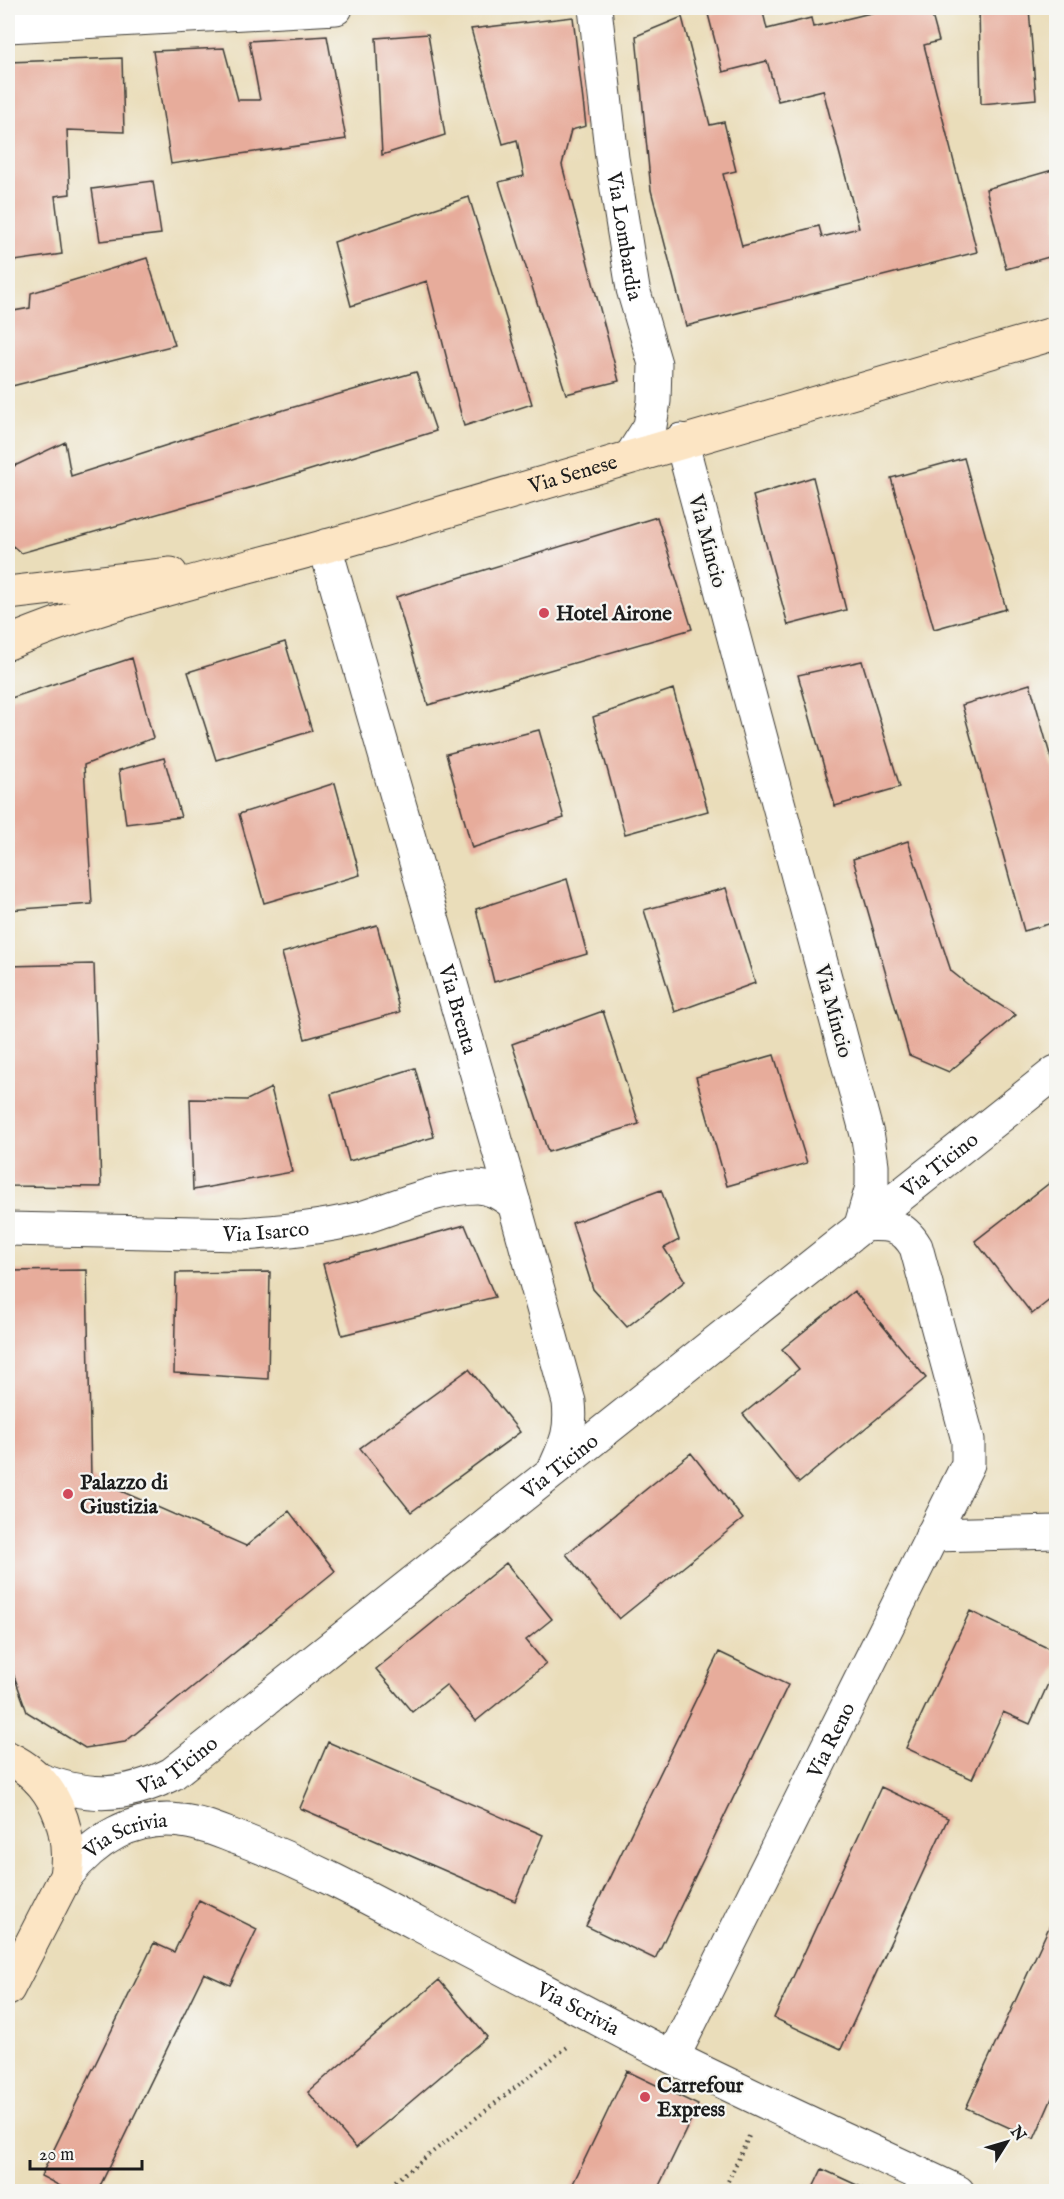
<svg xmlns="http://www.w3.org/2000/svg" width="1064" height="2199" font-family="'IM FELL English',serif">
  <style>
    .building { fill: #e7ac9b }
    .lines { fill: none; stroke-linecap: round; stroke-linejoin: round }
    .street-casing { stroke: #3b3934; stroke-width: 35 }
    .secondary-casing { stroke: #3b3934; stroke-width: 35 }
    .path { stroke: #3b3934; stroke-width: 4; stroke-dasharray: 1.5 4.5; stroke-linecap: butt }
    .street { stroke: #fff; stroke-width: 33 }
    .secondary { stroke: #fce5c4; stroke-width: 33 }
    .poi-dot { fill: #d1495b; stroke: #f6f6f2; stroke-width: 2 }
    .labels { text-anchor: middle; stroke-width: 4.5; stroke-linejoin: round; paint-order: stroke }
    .street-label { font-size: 21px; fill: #1c1c1c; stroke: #f6f6f2 }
    .poi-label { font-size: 21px; font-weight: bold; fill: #1c1c1c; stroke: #f6f6f2; text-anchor: start }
  </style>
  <rect width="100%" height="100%" fill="#f6f6f2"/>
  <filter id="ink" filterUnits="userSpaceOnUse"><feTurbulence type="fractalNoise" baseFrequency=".0167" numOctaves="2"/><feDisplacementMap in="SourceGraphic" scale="12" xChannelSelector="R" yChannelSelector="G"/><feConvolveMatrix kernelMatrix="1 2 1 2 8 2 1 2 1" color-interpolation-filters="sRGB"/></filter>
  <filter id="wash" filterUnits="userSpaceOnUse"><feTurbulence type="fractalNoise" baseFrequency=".008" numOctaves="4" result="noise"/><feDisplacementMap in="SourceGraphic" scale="24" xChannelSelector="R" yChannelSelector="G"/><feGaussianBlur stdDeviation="1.35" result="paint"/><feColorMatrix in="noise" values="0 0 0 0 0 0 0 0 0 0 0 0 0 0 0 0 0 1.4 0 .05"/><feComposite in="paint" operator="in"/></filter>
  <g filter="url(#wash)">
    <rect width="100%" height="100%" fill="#eaddba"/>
    <g id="blocks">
      <!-- building -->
      <path class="building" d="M734 8H762L767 29 811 18 813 27 891 8H930L939 41 924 45 977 252 686 326 651 190 636 36 682 17 710 125 724 122 736 171 723 174 742 246 819 226 822 237 859 228 823 90 778 101 767 61 723 72 708 14Z
        M979 8H1029L1036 99 981 104Z
        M573 17 586 126 571 130 562 165 619 381 566 394 499 182 524 176 517 140 503 144 471 29Z
        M428 34 445 135 382 155 376 38Z
        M327 36 346 139 171 164 153 51 224 48 238 100H260L249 41Z
        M122 58 124 132 67 130 70 194 55 196 62 254 8 262V62Z
        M1056 169V255L1006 269 986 189Z
        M153 181 161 234 100 241 92 189Z
        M469 197 532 404 464 426 427 281 351 306 334 242Z
        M147 258 175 345 8 387V312L30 308 31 293Z
        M416 372 436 431 294 475 21 553 8 542V469L65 442 71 476 217 429Z
        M964 458 1006 609 934 629 891 478Z
        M813 477 846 610 788 625 753 496Z
        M657 517 692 629 428 705 396 597Z
        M285 642 312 731 216 760 188 672Z
        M132 658 153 738 84 765 92 904 8 910V699Z
        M862 661 900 787 835 806 798 675Z
        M1030 684 1056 776V922L1024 931 962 705Z
        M673 689 708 811 625 834 593 717Z
        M539 730 564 818 472 848 446 754Z
        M164 758 181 817 126 824 119 770Z
        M335 783 360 875 264 903 239 814Z
        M908 841 951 971 971 987 1016 1015 949 1072 909 1055 853 859Z
        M567 879 587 954 494 982 476 909Z
        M726 888 755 983 675 1012 644 910Z
        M377 925 400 1012 305 1039 282 953Z
        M94 964 101 1187 8 1186V966Z
        M603 1011 639 1124 548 1152 512 1044Z
        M774 1055 807 1163 727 1186 696 1077Z
        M415 1068 434 1137 349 1161 331 1094Z
        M271 1088 292 1172 193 1190 190 1099 247 1100Z
        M1056 1178V1295L1032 1314 975 1241Z
        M661 1190 679 1240 664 1248 685 1281 627 1327 593 1289 572 1223Z
        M465 1225 495 1297 342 1335 323 1264Z
        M87 1270 91 1478 246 1546 289 1511 335 1571 125 1742 85 1748 27 1712 8 1659V1271Z
        M270 1272 268 1379 174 1373 176 1273Z
        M854 1291 926 1378 799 1483 743 1414 799 1369 782 1349Z
        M469 1369 520 1432 411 1512 360 1448Z
        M691 1453 743 1519 619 1619 566 1554Z
        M506 1563 552 1619 526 1640 546 1664 476 1721 446 1685 412 1712 376 1669Z
        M970 1611 1056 1652V1666L1030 1724 1003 1712 972 1779 906 1748Z
        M719 1652 788 1685 655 1959 586 1926Z
        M328 1742 543 1835 515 1901 300 1808Z
        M881 1787 948 1818 841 2049 774 2018Z
        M199 1900 257 1929 230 1985 204 1973 100 2186 112 2192H59L62 2187 41 2176 154 1943 174 1952Z
        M1056 1912V2089L1034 2139 966 2108Z
        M439 1980 487 2037 356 2148 308 2092Z
        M627 2071 698 2105 656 2192H569Z
        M822 2169 872 2192H811Z"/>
    </g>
  </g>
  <g filter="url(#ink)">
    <use href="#blocks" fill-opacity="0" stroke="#3b3934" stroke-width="1.5"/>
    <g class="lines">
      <defs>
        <g id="street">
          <path id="s1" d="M595 8 612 158 633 289 655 364 654 401 650 426 631 456"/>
          <path d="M8 26 336 8"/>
          <path id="s2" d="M325 546 514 1203 569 1402C572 1432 566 1443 554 1470"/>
          <path id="s3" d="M8 1229 242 1234C282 1231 323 1228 361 1218 397 1207 439 1187 477 1187 491 1187 502 1195 514 1203"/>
          <path d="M932 1535 1056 1532"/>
          <path id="s4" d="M38 1779C88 1798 124 1798 172 1774L1056 1072"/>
          <path id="s5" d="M66 1876C94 1840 133 1815 181 1821 203 1823 223 1833 243 1840 327 1872 406 1919 486 1960 548 1992 610 2026 672 2057 766 2104 863 2147 958 2192"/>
          <path id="s6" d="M673 2057 968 1464V1440L916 1247C901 1222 887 1224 861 1225L872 1187V1165L868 1138 681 440"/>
        </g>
        <g id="secondary">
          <path d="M8 593 171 574"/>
          <path id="s7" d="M8 643C122 595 246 570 365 535 595 467 825 399 1056 333"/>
          <path d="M8 1758C54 1779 73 1829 66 1876L8 1989"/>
        </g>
      </defs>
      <!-- street casing -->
      <use href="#street" class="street-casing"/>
      <!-- secondary casing -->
      <use href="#secondary" class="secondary-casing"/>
      <!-- path -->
      <path class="path" d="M381 2192 570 2045
        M723 2192 750 2134"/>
      <!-- street -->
      <use href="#street" class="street"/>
      <!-- secondary -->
      <use href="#secondary" class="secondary"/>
    </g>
  </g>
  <!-- markers -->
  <g class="poi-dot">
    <circle cx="544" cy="613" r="6"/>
    <circle cx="68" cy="1494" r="6"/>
    <circle cx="645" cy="2097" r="6"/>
  </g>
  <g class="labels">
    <!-- street labels -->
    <g class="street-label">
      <text dy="7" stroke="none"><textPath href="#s1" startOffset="230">Via Lombardia</textPath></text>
      <text dy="7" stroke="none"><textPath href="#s7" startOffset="590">Via Senese</textPath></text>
      <text transform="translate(708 541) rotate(75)" y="7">Via Mincio</text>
      <text dy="7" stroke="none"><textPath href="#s2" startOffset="482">Via Brenta</textPath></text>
      <text transform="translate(834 1011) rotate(75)" y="7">Via Mincio</text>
      <text dy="7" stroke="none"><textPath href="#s4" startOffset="1119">Via Ticino</textPath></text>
      <text dy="7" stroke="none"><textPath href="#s3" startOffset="258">Via Isarco</textPath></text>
      <text dy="7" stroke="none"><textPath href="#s4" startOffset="634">Via Ticino</textPath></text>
      <text dy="7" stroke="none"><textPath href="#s6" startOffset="354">Via Reno</textPath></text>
      <text dy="7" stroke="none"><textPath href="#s4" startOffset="148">Via Ticino</textPath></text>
      <text dy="7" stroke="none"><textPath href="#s5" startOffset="75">Via Scrivia</textPath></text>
      <text dy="7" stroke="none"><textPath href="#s5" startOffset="574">Via Scrivia</textPath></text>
    </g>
    <!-- poi labels -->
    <g class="poi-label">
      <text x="556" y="620">Hotel Airone</text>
      <text x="80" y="1489">Palazzo di<tspan x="80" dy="24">Giustizia</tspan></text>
      <text x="657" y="2092">Carrefour<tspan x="657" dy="24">Express</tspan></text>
    </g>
  </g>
  <!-- margin -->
  <rect width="1064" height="2199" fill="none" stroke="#f6f6f2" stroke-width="30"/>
  <!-- north arrow -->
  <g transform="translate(1007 2142) rotate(53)" stroke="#f6f6f2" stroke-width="4.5" paint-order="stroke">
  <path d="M0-4.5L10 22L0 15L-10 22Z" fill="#1c1c1c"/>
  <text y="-9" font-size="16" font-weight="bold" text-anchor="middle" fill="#1c1c1c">N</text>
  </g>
  <!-- scale -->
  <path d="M30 2160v9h112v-9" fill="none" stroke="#1c1c1c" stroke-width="3"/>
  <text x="39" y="2160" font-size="18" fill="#1c1c1c" stroke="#f6f6f2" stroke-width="4.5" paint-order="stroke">20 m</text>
</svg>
